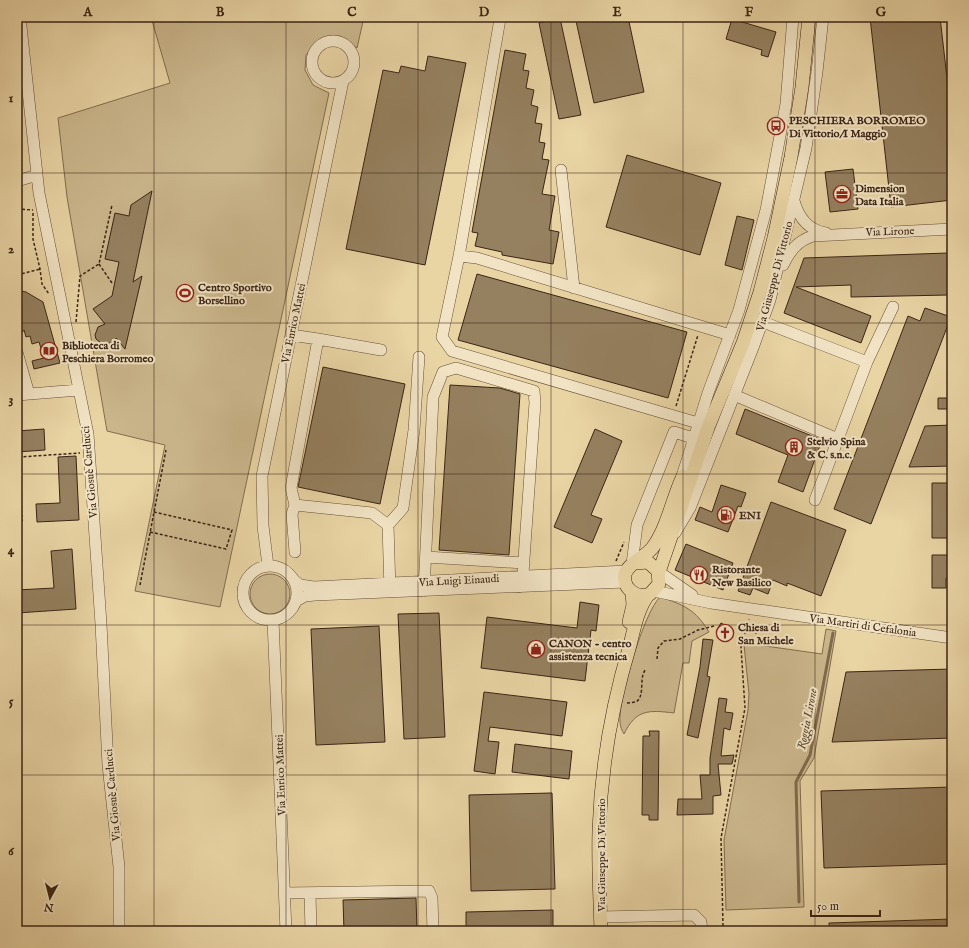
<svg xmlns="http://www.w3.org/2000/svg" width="969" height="948" font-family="'IM FELL English',serif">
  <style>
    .green { fill: #cbb68c; stroke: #836d50 }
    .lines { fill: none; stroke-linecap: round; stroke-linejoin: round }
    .stream { stroke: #806a4d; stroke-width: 3 }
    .building { fill: #95805f; stroke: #3b2415 }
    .minor-casing { stroke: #665039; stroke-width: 12 }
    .major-casing { stroke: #3b2415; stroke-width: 14 }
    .path { stroke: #3b2415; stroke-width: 1.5; stroke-dasharray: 3 2; stroke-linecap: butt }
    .minor { stroke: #f1e3c4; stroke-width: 11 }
    .major { stroke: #e9d4a4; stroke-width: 13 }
    .grid { fill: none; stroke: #3b2415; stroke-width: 1; stroke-opacity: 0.55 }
    .labels { text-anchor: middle; stroke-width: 4; stroke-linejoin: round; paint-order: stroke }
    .poi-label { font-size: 11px; font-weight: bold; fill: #3b2415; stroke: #f1e3c4; text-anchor: start }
    .street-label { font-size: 11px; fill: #3b2415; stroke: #f1e3c4 }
    .water-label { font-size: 12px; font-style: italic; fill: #5e4731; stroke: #f1e3c4 }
    .neatline { fill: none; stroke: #3b2415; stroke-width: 1.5 }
    .grid-label { font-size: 13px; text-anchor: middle; font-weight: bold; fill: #3b2415 }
  </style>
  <rect width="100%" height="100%" fill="#e9d4a4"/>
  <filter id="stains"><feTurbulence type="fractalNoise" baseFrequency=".005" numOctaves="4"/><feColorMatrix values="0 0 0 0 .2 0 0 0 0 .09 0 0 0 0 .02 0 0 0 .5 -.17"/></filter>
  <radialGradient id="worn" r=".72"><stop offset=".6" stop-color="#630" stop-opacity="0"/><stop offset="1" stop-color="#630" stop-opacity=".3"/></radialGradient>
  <!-- green -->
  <path class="green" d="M151 17H364L357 48 340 36 320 39 306 55 305 70 313 85 329 93 220 607 135 591 165 445 107 431 67 197 58 118 170 83Z
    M250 594a20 20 0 1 1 40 0a20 20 0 1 1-40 0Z
    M660 597C684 605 695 609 709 632L692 641 689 663H683L674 713C649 710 636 709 624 734 622 731 620 726 620 722 618 700 644 612 660 597Z
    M826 629 836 631 814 758 800 781 804 907 726 910 724 840 748 710 749 694 744 645 751 644 822 654Z"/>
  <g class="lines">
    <!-- stream -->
    <path class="stream" d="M799 902 796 782 810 755 833 633"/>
  </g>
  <!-- building -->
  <path class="building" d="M596 17H628L644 92 594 103 576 21Z
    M870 17H940L952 122V200L891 207Z
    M560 18 581 115 559 119 539 23Z
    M732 19 776 32 768 57 761 55 762 50 726 39Z
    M505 50 526 54 523 70 529 71 526 88 534 90 531 105 538 107 535 123 542 124 539 142 545 143 542 159 549 160 542 194 555 196 549 230 559 232 553 264 502 255V252L475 246 478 233 472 232Z
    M428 56 466 63 425 265 346 249 383 70 399 73 401 66 425 71Z
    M627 155 721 183 700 255 606 227Z
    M853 169 858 209 830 212 825 172Z
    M152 191 133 282 142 276 125 349 116 338 111 343 102 344 96 339 95 335 98 327 105 324 93 309 112 296 119 262 105 259 115 213 129 216 131 205Z
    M737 216 754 220 742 270 725 265Z
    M948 253 949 295 851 297V285L796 287 871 316 861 343 784 313 804 258Z
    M477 274 687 332 668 398 458 340Z
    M17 290 26 292 43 302 60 363 34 369 32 361 44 358 39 342 32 344 30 336 26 337 24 330 17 339Z
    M925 308 951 317 871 524 834 509 908 316 920 321Z
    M323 367 405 384 380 504 298 487Z
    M450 385 500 388 520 394 509 555 439 550Z
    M938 398H952V409H938Z
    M745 409 822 440 803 492 778 482 788 455 736 434Z
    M952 425V466L909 467 925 426Z
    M44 429 45 450 17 452V431Z
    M595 429 622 441 591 515 602 519 592 543 554 527Z
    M76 456 79 520 37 522 36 504 60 503 58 457Z
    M932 483H952V538H932Z
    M721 485 746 493 741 507 738 506 728 532 695 520 700 507 712 512Z
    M771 502 846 530 821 596 787 583V586L773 580 768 594 753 588 750 595 738 591Z
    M686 544 733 563 723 590 675 570Z
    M72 549 76 609 17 613V590L54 588 51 551Z
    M932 555H952V578H946V588H932Z
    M580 602 599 605 596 631 591 630 585 681 481 668 487 617 577 628Z
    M439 613 445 737 404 739 398 614Z
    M721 623 725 625H727L732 638 723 641 718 628Z
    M379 626 385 742 316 745 311 629Z
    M703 639 713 640 707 676 710 677 698 738 687 735 700 667Z
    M952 669V738L832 742 846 672Z
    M484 692 567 702 562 736 490 727 488 741 499 742 495 774 474 771Z
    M719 698 727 699 725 712 733 713 730 730 724 728 721 756 734 755 732 764H718L721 795 713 796V814L677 815 678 799H702L700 775H710V758Z
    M649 731H659L658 820H649V815H642L643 736H650Z
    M515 744 572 751 569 779 512 772Z
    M952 787V864L824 868 821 791Z
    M552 793 555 889 471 891 469 795Z
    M416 898 417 931H344L343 900Z
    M553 910V931H466V912Z
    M952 919V931H829V923Z"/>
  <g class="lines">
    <defs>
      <path id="minor" d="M20 17 39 193 88 434 101 624 108 765 119 867V931
        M500 19 459 256 477 258 730 335
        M312 62a21 21 0 1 1 42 0a21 21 0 1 1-42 0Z
        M561 170 574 288
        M17 181 37 175
        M794 201C799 218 808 230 826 233
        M459 256 442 337 452 351 698 423
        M783 265C790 251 797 241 813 236L952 229
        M763 322 867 362 815 500
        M291 335 318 339
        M17 352 29 394
        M867 362 893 307
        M17 395 79 390
        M734 395 838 439
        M680 483 708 393 739 310 766 210 786 104 793 17
        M295 505 291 488 318 339 381 350
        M675 533 690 508 754 345 770 300 806 148 817 72 823 17
        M295 552 292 514 295 505 372 513 388 525
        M426 557 524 563
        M632 564 637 525 674 432 693 438
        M268 566 263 526 262 476 343 81
        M243 593a27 27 0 1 1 54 0a27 27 0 1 1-54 0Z
        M659 572 692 595
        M294 580 300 585 314 587 626 571
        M390 590 388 525 403 508 414 430 419 357
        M424 591 433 397 443 372 456 368 534 391 535 403 522 587
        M654 591 711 603 952 638
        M296 601 305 596 315 595 625 582
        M273 620 286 931
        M285 893 429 891 432 898 433 931
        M310 893 311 931
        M600 917 694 915 701 922 702 931"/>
      <path id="major" d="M635 563 648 562 658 571 659 584 650 594C637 599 622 589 625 574 629 562 646 557 653 547 668 526 672 499 683 476
        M659 572 709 425 743 343 760 292 774 238 791 157 802 87 809 17
        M629 622 633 605 632 592
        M601 931C600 898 598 864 599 831 601 768 612 705 630 645 634 629 638 607 649 594"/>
    </defs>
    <!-- minor casing -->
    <use href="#minor" class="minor-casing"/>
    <!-- major casing -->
    <use href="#major" class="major-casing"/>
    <!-- path -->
    <path class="path" d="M17 209 33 210
      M33 213V239L40 269 42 284 49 294
      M99 264 112 283
      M17 275 40 269
      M76 322 80 276 99 264 112 205
      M676 406 698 335
      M17 525 22 521 19 457 80 453
      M150 532 226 549 232 530 154 512
      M616 561 624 542
      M140 585 166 450
      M745 631 757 633
      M657 659 658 648 664 641 680 639 698 630 714 626
      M627 703 636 702C646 695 638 678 646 669
      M723 926 721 838 745 708 741 647 749 619"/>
    <!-- minor -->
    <use href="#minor" class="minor"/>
    <!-- major -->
    <use href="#major" class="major"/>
  </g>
  <!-- grid -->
  <path class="grid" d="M154 17V931M286 17V931M418 17V931M551 17V931M683 17V931M815 17V931M17 173H952M17 323H952M17 474H952M17 625H952M17 775H952"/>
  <!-- icons -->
  <defs>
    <symbol id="bus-ring" viewBox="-11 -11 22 22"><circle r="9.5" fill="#f1e3c4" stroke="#8f2418" stroke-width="1.5"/><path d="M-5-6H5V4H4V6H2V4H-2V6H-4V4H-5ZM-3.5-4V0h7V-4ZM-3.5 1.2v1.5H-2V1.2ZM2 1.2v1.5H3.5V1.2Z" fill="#8f2418"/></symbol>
    <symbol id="office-ring" viewBox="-11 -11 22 22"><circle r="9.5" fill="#f1e3c4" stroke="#8f2418" stroke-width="1.5"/><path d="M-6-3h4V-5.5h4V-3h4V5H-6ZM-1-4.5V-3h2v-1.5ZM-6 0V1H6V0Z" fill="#8f2418"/></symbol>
    <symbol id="stadium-ring" viewBox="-11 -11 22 22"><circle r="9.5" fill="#f1e3c4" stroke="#8f2418" stroke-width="1.5"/><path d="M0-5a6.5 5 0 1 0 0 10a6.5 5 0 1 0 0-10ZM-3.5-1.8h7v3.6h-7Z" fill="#8f2418"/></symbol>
    <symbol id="library-ring" viewBox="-11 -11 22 22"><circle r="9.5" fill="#f1e3c4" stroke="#8f2418" stroke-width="1.5"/><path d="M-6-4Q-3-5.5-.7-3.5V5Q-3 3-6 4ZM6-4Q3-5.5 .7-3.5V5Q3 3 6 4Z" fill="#8f2418"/></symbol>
    <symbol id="building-ring" viewBox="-11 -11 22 22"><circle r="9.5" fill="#f1e3c4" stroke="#8f2418" stroke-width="1.5"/><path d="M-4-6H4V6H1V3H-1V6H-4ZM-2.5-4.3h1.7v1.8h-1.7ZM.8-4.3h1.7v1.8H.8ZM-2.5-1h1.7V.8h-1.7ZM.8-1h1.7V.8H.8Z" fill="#8f2418"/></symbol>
    <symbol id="fuel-ring" viewBox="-11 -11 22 22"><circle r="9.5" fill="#f1e3c4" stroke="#8f2418" stroke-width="1.5"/><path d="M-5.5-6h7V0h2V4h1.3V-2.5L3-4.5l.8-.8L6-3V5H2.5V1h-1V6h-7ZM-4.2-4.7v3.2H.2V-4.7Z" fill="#8f2418"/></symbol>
    <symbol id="restaurant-ring" viewBox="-11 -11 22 22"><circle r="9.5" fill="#f1e3c4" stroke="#8f2418" stroke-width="1.5"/><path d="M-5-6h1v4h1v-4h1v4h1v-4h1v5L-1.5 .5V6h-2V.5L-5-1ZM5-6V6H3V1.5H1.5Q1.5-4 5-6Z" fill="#8f2418"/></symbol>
    <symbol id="church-ring" viewBox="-11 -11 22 22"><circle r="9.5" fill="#f1e3c4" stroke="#8f2418" stroke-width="1.5"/><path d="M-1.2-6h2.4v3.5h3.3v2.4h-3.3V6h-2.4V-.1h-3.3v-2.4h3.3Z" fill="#8f2418"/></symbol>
    <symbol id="shop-ring" viewBox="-11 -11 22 22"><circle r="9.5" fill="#f1e3c4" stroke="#8f2418" stroke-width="1.5"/><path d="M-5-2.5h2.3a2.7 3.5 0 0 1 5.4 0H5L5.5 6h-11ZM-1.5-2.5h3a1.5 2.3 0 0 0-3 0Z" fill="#8f2418"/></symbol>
  </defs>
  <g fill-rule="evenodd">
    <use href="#bus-ring" x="766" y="116" width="20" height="20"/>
    <use href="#office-ring" x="832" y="184" width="20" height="20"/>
    <use href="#stadium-ring" x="175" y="283" width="20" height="20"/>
    <use href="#library-ring" x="39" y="341" width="20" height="20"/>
    <use href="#building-ring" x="784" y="437" width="20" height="20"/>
    <use href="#fuel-ring" x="716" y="505" width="20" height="20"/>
    <use href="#restaurant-ring" x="689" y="565" width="20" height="20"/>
    <use href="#church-ring" x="715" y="623" width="20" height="20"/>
    <use href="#shop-ring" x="526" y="639" width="20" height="20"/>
  </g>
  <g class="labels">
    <!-- poi labels -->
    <g class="poi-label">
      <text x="789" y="124">PESCHIERA BORROMEO<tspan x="789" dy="13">Di Vittorio/I Maggio</tspan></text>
      <text x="855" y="192">Dimension<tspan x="855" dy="13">Data Italia</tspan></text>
      <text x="198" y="291">Centro Sportivo<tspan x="198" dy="13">Borsellino</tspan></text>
      <text x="62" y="349">Biblioteca di<tspan x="62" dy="13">Peschiera Borromeo</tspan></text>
      <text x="807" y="445">Stelvio Spina<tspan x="807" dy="13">&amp; C. s.n.c.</tspan></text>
      <text x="739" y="519">ENI</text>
      <text x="712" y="573">Ristorante<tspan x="712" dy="13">New Basilico</tspan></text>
      <text x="738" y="631">Chiesa di<tspan x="738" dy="13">San Michele</tspan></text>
      <text x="549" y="647">CANON - centro<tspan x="549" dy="13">assistenza tecnica</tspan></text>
    </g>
    <!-- street labels -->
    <g class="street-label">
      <text transform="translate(890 231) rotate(-2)" y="4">Via Lirone</text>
      <text transform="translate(774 276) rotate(-75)" y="4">Via Giuseppe Di Vittorio</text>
      <text transform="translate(293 323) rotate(-78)" y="4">Via Enrico Mattei</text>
      <text transform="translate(89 472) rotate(-95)" y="4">Via Giosuè Carducci</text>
      <text transform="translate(459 580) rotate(-3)" y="4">Via Luigi Einaudi</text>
      <text transform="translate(863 625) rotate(8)" y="4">Via Martiri di Cefalonia</text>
      <text transform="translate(280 775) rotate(-92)" y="4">Via Enrico Mattei</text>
      <text transform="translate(112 795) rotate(-95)" y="4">Via Giosuè Carducci</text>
      <text transform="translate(601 855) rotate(-90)" y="4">Via Giuseppe Di Vittorio</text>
    </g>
    <!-- water labels -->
    <g class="water-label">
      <text transform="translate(807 719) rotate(-79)" y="4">Roggia Lirone</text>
    </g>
  </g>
  <!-- margin -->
  <rect width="969" height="948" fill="none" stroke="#e9d4a4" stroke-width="44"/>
  <!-- north arrow -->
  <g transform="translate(50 898) rotate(187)" stroke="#f1e3c4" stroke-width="3" paint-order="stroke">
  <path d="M0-3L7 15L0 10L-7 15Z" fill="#3b2415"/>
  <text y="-6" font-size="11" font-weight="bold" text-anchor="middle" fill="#3b2415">N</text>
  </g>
  <!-- scale -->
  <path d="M811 910v6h69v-6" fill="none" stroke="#3b2415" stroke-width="2"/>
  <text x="817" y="910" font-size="12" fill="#3b2415" stroke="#f1e3c4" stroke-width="3" paint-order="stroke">50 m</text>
  <rect x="22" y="22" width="925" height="904" class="neatline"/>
  <g class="grid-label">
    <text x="88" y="16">A</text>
    <text x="220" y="16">B</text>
    <text x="352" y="16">C</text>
    <text x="484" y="16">D</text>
    <text x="617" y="16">E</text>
    <text x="749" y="16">F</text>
    <text x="881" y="16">G</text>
    <text x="11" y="102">1</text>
    <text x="11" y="253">2</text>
    <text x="11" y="403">3</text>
    <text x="11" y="554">4</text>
    <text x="11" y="705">5</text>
    <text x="11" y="855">6</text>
  </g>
  <rect width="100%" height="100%" filter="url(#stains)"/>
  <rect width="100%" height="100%" fill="url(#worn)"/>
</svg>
